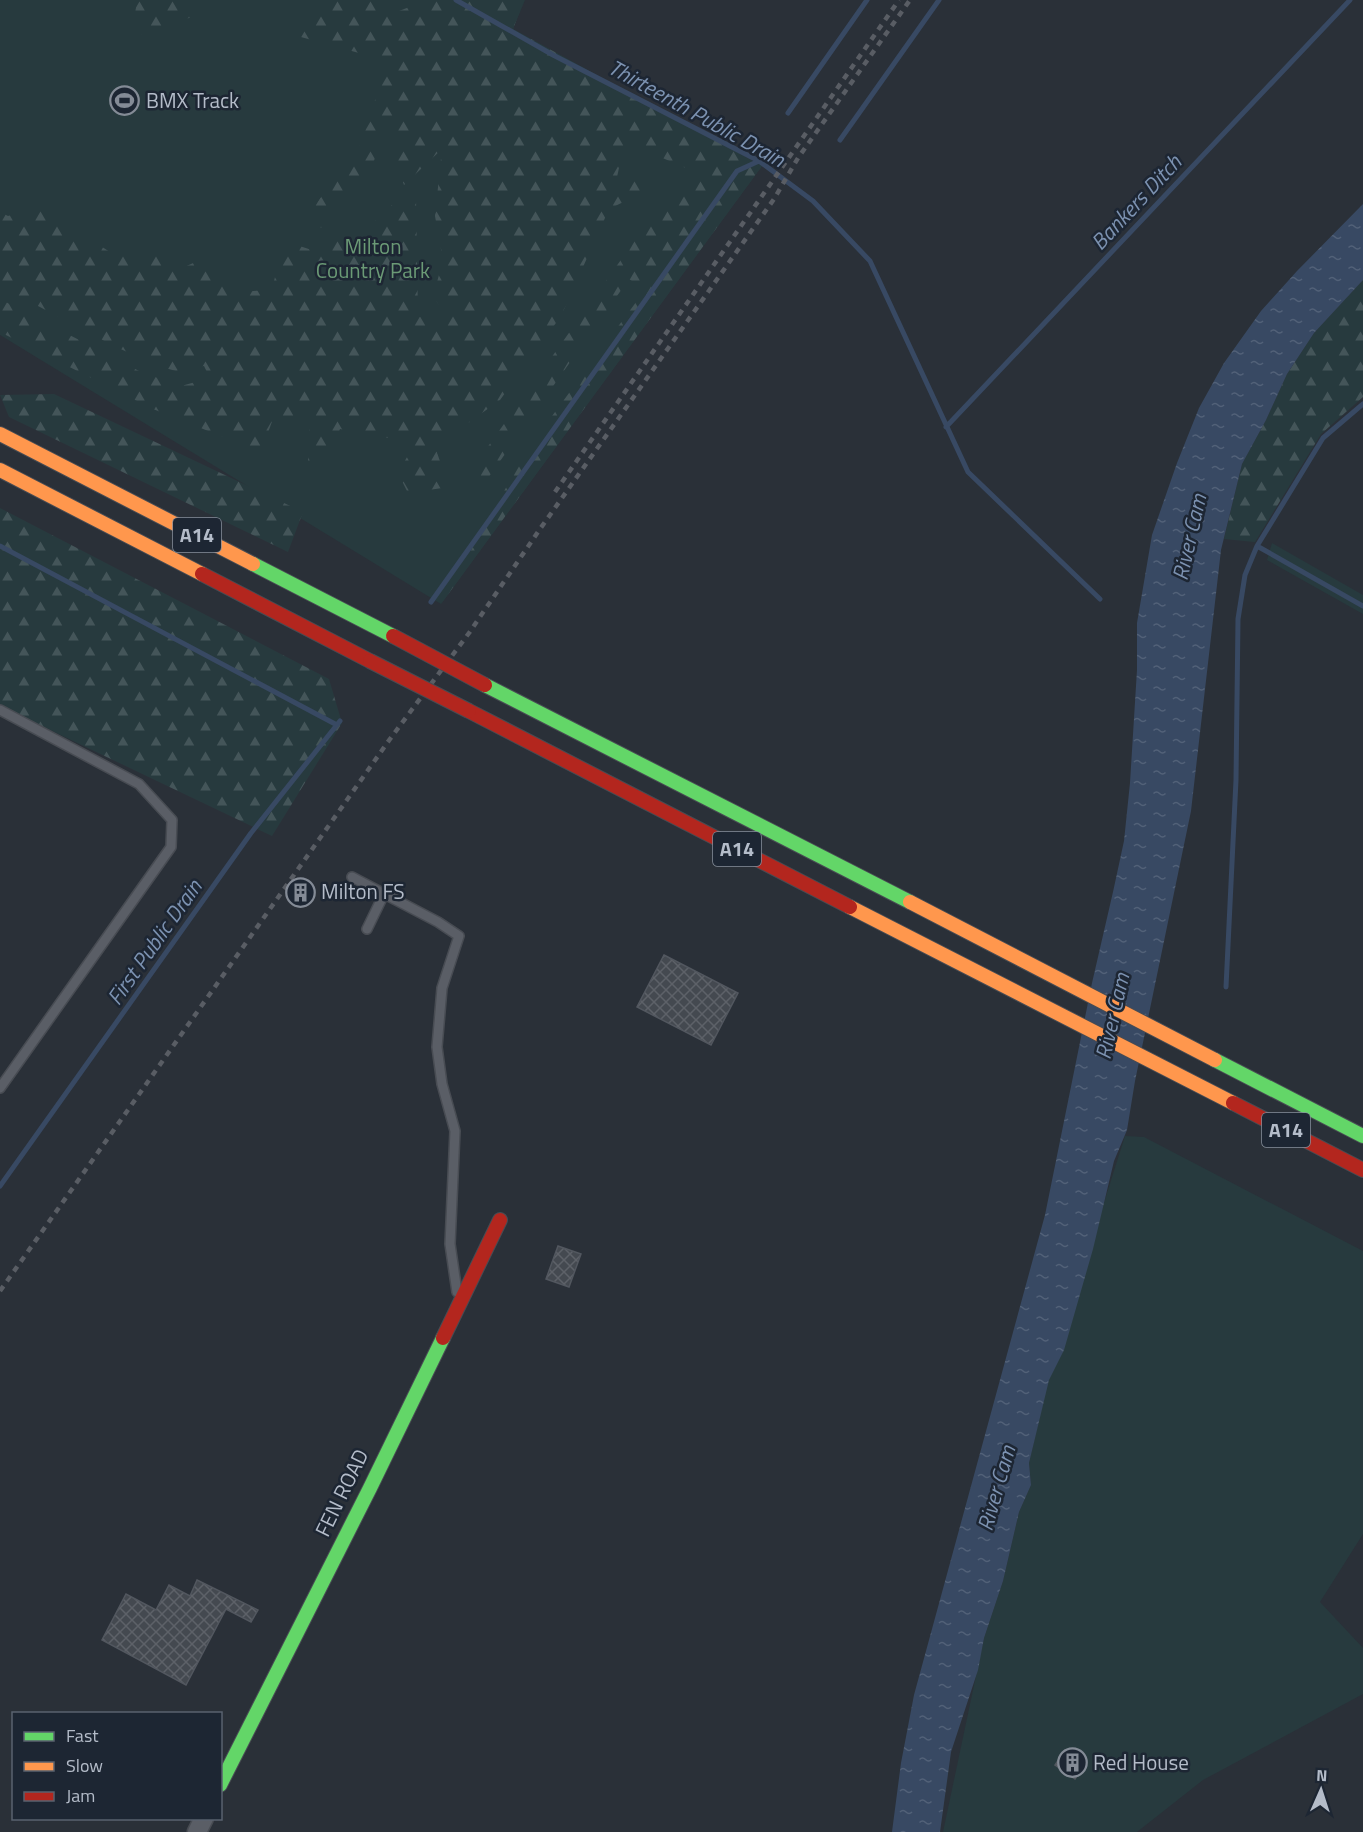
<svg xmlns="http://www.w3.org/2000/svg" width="1363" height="1832" font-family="'Titillium Web',sans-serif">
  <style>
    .green { fill: #273a3e }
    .forest { fill: url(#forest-firs) }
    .water { fill: url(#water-ripples) }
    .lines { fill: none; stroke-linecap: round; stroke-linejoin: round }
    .stream { stroke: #384963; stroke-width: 5 }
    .building { fill: url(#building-cross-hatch); stroke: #52575f; stroke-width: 1.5 }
    .lane-casing { stroke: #484c53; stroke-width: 12 }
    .street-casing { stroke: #484c53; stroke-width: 21 }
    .fast-casing { stroke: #484c53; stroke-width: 16 }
    .slow-casing { stroke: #484c53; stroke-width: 16 }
    .jam-casing { stroke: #484c53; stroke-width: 16 }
    .lane { stroke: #5a5e66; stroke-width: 9 }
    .street { stroke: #5a5e66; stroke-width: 18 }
    .fast { stroke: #63d668; stroke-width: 14 }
    .slow { stroke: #ff974d; stroke-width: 14 }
    .jam { stroke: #b3261e; stroke-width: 14 }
    .rail { stroke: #595d64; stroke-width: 4.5; stroke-dasharray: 6 6; stroke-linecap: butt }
    .jam-bridge-casing { stroke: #474c53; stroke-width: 16; stroke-linecap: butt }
    .jam-bridge { stroke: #b3261e; stroke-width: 14 }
    .labels { text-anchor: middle; stroke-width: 5; stroke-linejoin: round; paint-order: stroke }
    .shield { fill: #1d2633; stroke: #878f9c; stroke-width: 1.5 }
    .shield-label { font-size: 20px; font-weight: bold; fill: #b4bcc9 }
    .poi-label { font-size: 21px; fill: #b4bcc9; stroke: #1d2633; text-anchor: start }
    .park-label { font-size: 21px; fill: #6b9a76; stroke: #1d2633 }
    .street-label { font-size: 21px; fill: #b4bcc9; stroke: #1d2633 }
    .water-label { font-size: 22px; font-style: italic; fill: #7c92b1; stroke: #1d2633 }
  </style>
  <defs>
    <pattern id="forest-firs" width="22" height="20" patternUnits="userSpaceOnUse" patternTransform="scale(1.5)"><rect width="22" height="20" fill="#273a3e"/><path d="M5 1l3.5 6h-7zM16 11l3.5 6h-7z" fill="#445559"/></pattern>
    <pattern id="water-ripples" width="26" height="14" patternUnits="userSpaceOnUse" patternTransform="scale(1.5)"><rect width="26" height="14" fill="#384963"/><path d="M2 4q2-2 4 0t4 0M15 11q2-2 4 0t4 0" fill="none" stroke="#526178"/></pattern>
    <pattern id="building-cross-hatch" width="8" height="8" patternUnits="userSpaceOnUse" patternTransform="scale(1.5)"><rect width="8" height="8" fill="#444950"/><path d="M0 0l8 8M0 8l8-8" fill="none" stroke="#5d6168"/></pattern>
  </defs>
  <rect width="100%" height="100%" fill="#2a3038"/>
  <!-- green -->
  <path class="green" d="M0 0H525L513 29 762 166 441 604 0 335Z
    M1272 543 1363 595V614L1267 560Z
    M1125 1136 1144 1137 1363 1251V1534L1320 1602 1363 1648V1694L1203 1780 1137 1832H943L984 1638 1003 1581 1019 1512 1031 1485 1029 1463 1048 1380Z"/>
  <!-- forest -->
  <path class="forest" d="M137 0H197L200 14 142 35 135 14Z
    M320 0H377L394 13 427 0H524L513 29 762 166 441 604 527 450 645 290 629 279 481 488 467 476 660 205 677 203 702 175 644 150 626 136 617 177H651L648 190 609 209 561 316 500 400 435 447 449 487 408 493 398 473 415 443 340 429 327 460 308 462 310 418 274 416 261 452 153 409 0 332V299L141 372 181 386 210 378 204 366 176 371 158 366 114 346 0 286V212L8 216 39 206 113 254 167 252 180 269 202 259 221 284 244 292 272 289 276 273 278 239 318 252 332 239 351 244 393 204 416 198 418 317 447 315 433 297 443 260 435 216 442 149 404 185 395 161 390 121 373 163 321 228 310 212 361 143 376 97 377 58 290 34Z
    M1363 280V397L1321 434 1255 542 1224 539 1242 464 1266 420 1287 374 1314 333Z
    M54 394 303 512 288 552 9 417 0 395Z
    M0 508 329 679 342 723 272 836 0 706Z"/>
  <!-- water -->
  <path class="water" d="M1363 204V280L1314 333 1287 374 1266 420 1242 464 1221 550 1191 811 1135 1081 1127 1130 1114 1161 1093 1249 1064 1350 1049 1380 1029 1463 1031 1485 1019 1512 1003 1581 984 1638 978 1670 951 1752 940 1832H892L901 1763 914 1695 1045 1215 1092 983 1113 892 1124 841 1130 783 1137 670V623L1152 535 1177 463 1199 408 1224 363 1261 311 1297 271Z"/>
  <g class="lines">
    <!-- stream -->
    <path class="stream" d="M456 0 553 55 759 161 813 201 870 261 968 472 1100 599
      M788 113 867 0
      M840 140 939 0
      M946 427 1350 0
      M0 546 337 725
      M1257 546 1363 606
      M431 602 737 171 759 161
      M1226 987 1236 780 1238 619 1245 575 1257 546 1323 438 1363 404
      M0 1186 251 833 340 721"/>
  </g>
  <!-- building -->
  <path class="building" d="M664 955 738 993 711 1045 637 1007Z
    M558 1246 581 1254 569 1287 546 1279Z
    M197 1580 258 1610 251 1622 226 1609 186 1685 102 1640 126 1594 156 1610 169 1585 190 1596Z
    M1065 1750 1085 1764 1075 1779 1055 1765Z"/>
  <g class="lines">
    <defs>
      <path id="lane" d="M0 710 139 784 172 820 171 847 0 1088
        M352 877 438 922 459 936 442 988 437 1047 442 1084 455 1131 450 1244 457 1292
        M367 929 384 894"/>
      <path id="street" d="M197 1832 204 1818"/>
      <path id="fast" d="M253 564 393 636
        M485 685 910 902
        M1215 1060 1363 1136
        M220 1785 370 1488 443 1338"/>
      <path id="slow" d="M0 434 253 564
        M0 470 202 574
        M910 902 1215 1060
        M850 907 1233 1103"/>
      <path id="jam" d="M202 574 370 661
        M469 711 850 907
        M1233 1103 1363 1170
        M443 1338 500 1220"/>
    </defs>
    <!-- lane casing -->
    <use href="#lane" class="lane-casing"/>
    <!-- street casing -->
    <use href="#street" class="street-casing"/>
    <!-- fast casing -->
    <use href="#fast" class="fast-casing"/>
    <!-- slow casing -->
    <use href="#slow" class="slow-casing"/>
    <!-- jam casing -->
    <use href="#jam" class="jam-casing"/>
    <!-- lane -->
    <use href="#lane" class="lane"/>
    <!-- street -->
    <use href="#street" class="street"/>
    <!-- fast -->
    <use href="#fast" class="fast"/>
    <!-- slow -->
    <use href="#slow" class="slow"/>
    <!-- jam -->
    <use href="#jam" class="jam"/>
    <!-- rail -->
    <path class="rail" d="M555 492 899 0
      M0 1291 390 739 469 633 540 529 774 199 798 158 910 0"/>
    <defs>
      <path id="jam-bridge" d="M393 636 485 685
        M370 661 469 711"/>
    </defs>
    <!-- jam-bridge casing -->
    <use href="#jam-bridge" class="jam-bridge-casing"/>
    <!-- jam-bridge -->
    <use href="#jam-bridge" class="jam-bridge"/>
  </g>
  <!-- icons -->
  <defs>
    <symbol id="stadium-ring" viewBox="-11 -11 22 22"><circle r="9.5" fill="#1d2633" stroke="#848b96" stroke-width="1.5"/><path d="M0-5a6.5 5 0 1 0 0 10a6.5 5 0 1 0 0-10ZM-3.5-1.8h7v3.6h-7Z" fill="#848b96"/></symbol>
    <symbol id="building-ring" viewBox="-11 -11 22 22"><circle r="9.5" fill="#1d2633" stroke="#848b96" stroke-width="1.5"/><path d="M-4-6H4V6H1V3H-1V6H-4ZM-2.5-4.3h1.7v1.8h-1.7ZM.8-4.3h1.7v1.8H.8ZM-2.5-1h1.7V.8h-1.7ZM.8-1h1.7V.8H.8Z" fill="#848b96"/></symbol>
  </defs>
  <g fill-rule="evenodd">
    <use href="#stadium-ring" x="108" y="84" width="33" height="33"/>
    <use href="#building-ring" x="284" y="876" width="33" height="33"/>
    <use href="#building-ring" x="1056" y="1746" width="33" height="33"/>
  </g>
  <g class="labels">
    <!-- shield labels -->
    <g class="shield">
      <rect x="173" y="518" width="48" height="34" rx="4.5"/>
      <rect x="713" y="832" width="48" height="34" rx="4.5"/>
      <rect x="1262" y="1113" width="48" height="34" rx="4.5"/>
    </g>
    <g class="shield-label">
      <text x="197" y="542">A14</text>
      <text x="737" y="856">A14</text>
      <text x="1286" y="1137">A14</text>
    </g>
    <!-- poi labels -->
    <g class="poi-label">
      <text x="146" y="108">BMX Track</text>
      <text x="321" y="899">Milton FS</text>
      <text x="1093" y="1770">Red House</text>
    </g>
    <!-- park labels -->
    <g class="park-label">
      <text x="373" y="254">Milton<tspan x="373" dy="24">Country Park</tspan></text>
    </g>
    <!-- street labels -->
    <g class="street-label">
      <text transform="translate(342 1493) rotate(-64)" y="7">FEN ROAD</text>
    </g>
    <!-- water labels -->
    <g class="water-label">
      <text transform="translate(697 113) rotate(29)" y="8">Thirteenth Public Drain</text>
      <text transform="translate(1136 202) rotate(-47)" y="8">Bankers Ditch</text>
      <text transform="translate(1189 537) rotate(-77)" y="8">River Cam</text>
      <text transform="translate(154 942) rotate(-55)" y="8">First Public Drain</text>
      <text transform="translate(1112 1016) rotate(-77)" y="8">River Cam</text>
      <text transform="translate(996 1488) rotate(-74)" y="8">River Cam</text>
    </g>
  </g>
  <!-- legend -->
  <rect x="12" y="1712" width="210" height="108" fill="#1d2633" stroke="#59626f" stroke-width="1.5"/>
  <rect x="24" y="1732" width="30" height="9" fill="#63d668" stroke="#59626f" stroke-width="1.5"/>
  <text x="66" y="1742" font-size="18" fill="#b4bcc9">Fast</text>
  <rect x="24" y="1762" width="30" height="9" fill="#ff974d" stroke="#59626f" stroke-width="1.5"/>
  <text x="66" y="1772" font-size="18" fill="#b4bcc9">Slow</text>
  <rect x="24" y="1792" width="30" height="9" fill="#b3261e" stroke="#59626f" stroke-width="1.5"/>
  <text x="66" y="1802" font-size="18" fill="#b4bcc9">Jam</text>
  <!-- north arrow -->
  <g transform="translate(1321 1790) rotate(3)" stroke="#1d2633" stroke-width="4.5" paint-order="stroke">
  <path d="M0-4.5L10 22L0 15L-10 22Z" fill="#b4bcc9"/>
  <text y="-9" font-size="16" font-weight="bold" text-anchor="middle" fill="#b4bcc9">N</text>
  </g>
</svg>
